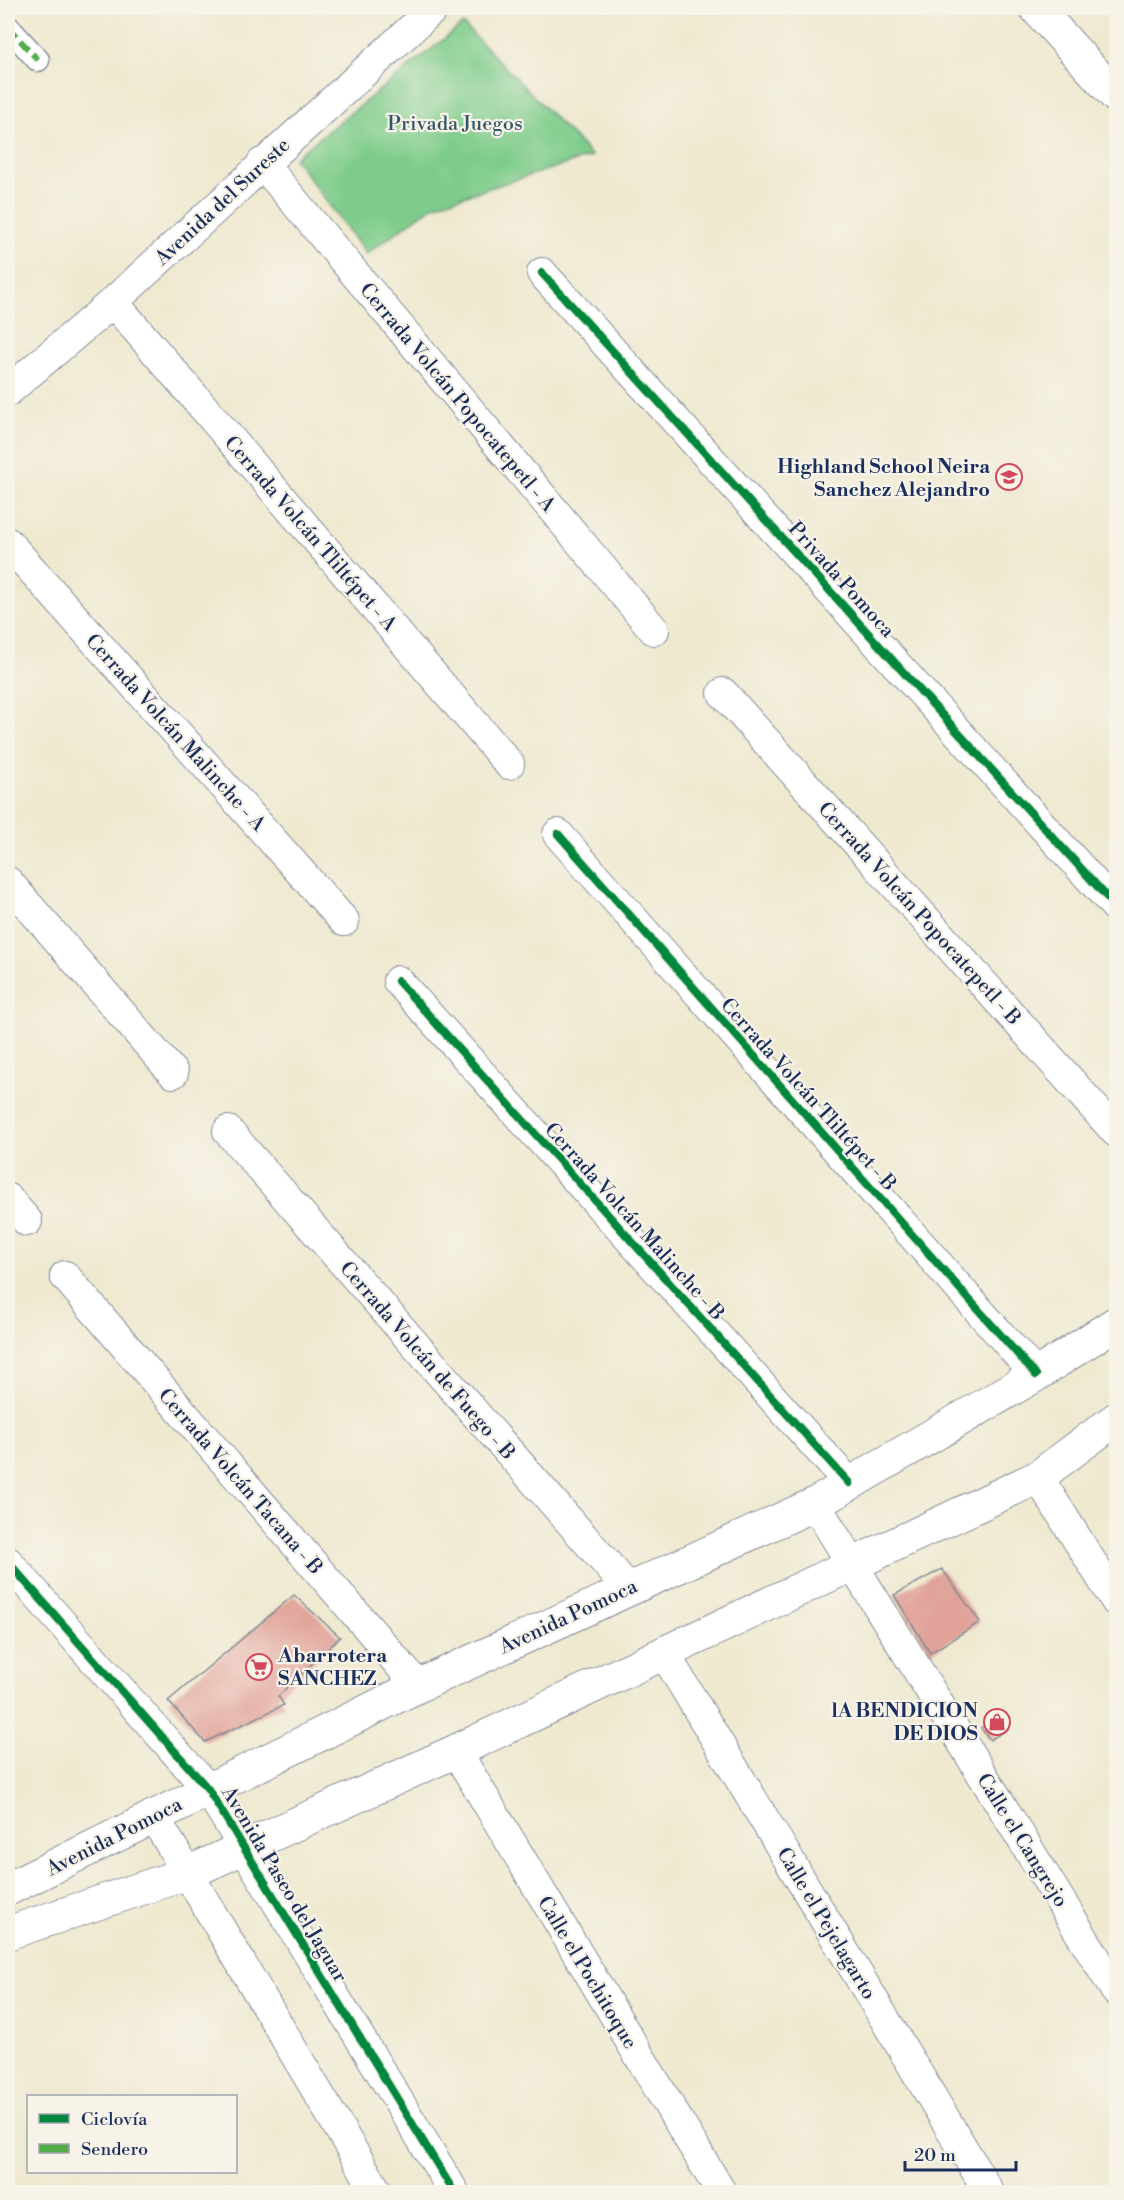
<svg xmlns="http://www.w3.org/2000/svg" width="1124" height="2200" font-family="'Libre Bodoni',serif">
  <style>
    .green { fill: #7ecc8b; stroke: #4c7e74; stroke-width: 1.5 }
    .building { fill: #e1a299 }
    .lines { fill: none; stroke-linecap: round; stroke-linejoin: round }
    .pedestrian-casing { stroke: #858c97; stroke-width: 25 }
    .minor-casing { stroke: #858c97; stroke-width: 32 }
    .secondary-casing { stroke: #858c97; stroke-width: 35 }
    .pedestrian { stroke: #fff; stroke-width: 22 }
    .minor { stroke: #fff; stroke-width: 30 }
    .secondary { stroke: #fff; stroke-width: 33 }
    .quiet { stroke: #52ab49; stroke-width: 6; stroke-dasharray: 12 6; stroke-linecap: butt }
    .cycleway-casing { stroke: #f7f3e8; stroke-width: 11 }
    .cycleway { stroke: #00873e; stroke-width: 8 }
    .labels { text-anchor: middle; stroke-width: 4.5; stroke-linejoin: round; paint-order: stroke }
    .park-label { font-size: 20px; fill: #345669; stroke: #f7f3e8 }
    .street-label { font-size: 20px; fill: #1b2f5e; stroke: #f7f3e8 }
    .poi-label { font-size: 20px; font-weight: bold; fill: #1b2f5e; stroke: #f7f3e8; text-anchor: end }
  </style>
  <rect width="100%" height="100%" fill="#f7f3e8"/>
  <filter id="ink" filterUnits="userSpaceOnUse"><feTurbulence type="fractalNoise" baseFrequency=".0167" numOctaves="2"/><feDisplacementMap in="SourceGraphic" scale="12" xChannelSelector="R" yChannelSelector="G"/><feConvolveMatrix kernelMatrix="1 2 1 2 8 2 1 2 1" color-interpolation-filters="sRGB"/></filter>
  <filter id="wash" filterUnits="userSpaceOnUse"><feTurbulence type="fractalNoise" baseFrequency=".008" numOctaves="4" result="noise"/><feDisplacementMap in="SourceGraphic" scale="24" xChannelSelector="R" yChannelSelector="G"/><feGaussianBlur stdDeviation="1.35" result="paint"/><feColorMatrix in="noise" values="0 0 0 0 0 0 0 0 0 0 0 0 0 0 0 0 0 1.4 0 .05"/><feComposite in="paint" operator="in"/></filter>
  <g filter="url(#wash)">
    <rect width="100%" height="100%" fill="#efe9d0"/>
    <!-- green -->
    <path class="green" d="M463 24 592 156 435 205 366 254 294 158Z"/>
    <g id="blocks">
      <!-- building -->
      <path class="building" d="M942 1569 980 1622 930 1653 894 1595Z
        M294 1595 340 1637 278 1696 284 1705 205 1742 168 1701Z
        M1000 1715 1008 1729 990 1740 981 1728Z"/>
    </g>
  </g>
  <g filter="url(#ink)">
    <use href="#blocks" fill-opacity="0" stroke="#858c97" stroke-width="1.5"/>
    <g class="lines">
      <defs>
        <path id="pedestrian" d="M8 27 38 60"/>
        <path id="minor" d="M262 163 654 630
          M542 273 1116 907
          M113 302 509 764
          M8 391 113 302 434 8
          M8 543 344 921
          M723 693 1116 1132
          M558 834 1036 1375
          M8 882 173 1073
          M398 981 849 1483
          M228 1131 628 1588
          M8 1199 27 1221
          M65 1276 418 1686
          M1038 1477 1116 1601
          M815 1504 1116 1991
          M8 1562 208 1789 454 2192
          M664 1653 989 2192
          M456 1751 721 2192
          M153 1815 377 2192"/>
        <path id="secondary" d="M1036 8 1116 96
          M8 1889 418 1686 815 1504 1036 1375 1116 1323
          M8 1933 188 1873 456 1751 1038 1477 1116 1419"/>
      </defs>
      <!-- pedestrian casing -->
      <use href="#pedestrian" class="pedestrian-casing"/>
      <!-- minor casing -->
      <use href="#minor" class="minor-casing"/>
      <!-- secondary casing -->
      <use href="#secondary" class="secondary-casing"/>
      <!-- pedestrian -->
      <use href="#pedestrian" class="pedestrian"/>
      <!-- minor -->
      <use href="#minor" class="minor"/>
      <!-- secondary -->
      <use href="#secondary" class="secondary"/>
      <!-- quiet -->
      <path class="quiet" d="M8 27 38 60"/>
      <defs>
        <path id="cycleway" d="M542 273 1116 907
          M558 834 1036 1375
          M398 981 849 1483
          M8 1562 208 1789 454 2192"/>
      </defs>
      <!-- cycleway casing -->
      <use href="#cycleway" class="cycleway-casing"/>
      <!-- cycleway -->
      <use href="#cycleway" class="cycleway"/>
    </g>
  </g>
  <!-- icons -->
  <defs>
    <symbol id="school-ring" viewBox="-11 -11 22 22"><circle r="9.5" fill="#f7f3e8" stroke="#d1495b" stroke-width="1.5"/><path d="M0-5L7-2L0 1L-7-2ZM-4 1L0 2.5L4 1V4Q0 6-4 4Z" fill="#d1495b"/></symbol>
    <symbol id="supermarket-ring" viewBox="-11 -11 22 22"><circle r="9.5" fill="#f7f3e8" stroke="#d1495b" stroke-width="1.5"/><path d="M-6-5.5h2.5l.6 2H6L4.5 2H-2.5L-4.4-4H-6ZM-1.5 3.2a1.3 1.3 0 1 0 .1 0ZM3 3.2a1.3 1.3 0 1 0 .1 0Z" fill="#d1495b"/></symbol>
    <symbol id="shop-ring" viewBox="-11 -11 22 22"><circle r="9.5" fill="#f7f3e8" stroke="#d1495b" stroke-width="1.5"/><path d="M-5-2.5h2.3a2.7 3.5 0 0 1 5.4 0H5L5.5 6h-11ZM-1.5-2.5h3a1.5 2.3 0 0 0-3 0Z" fill="#d1495b"/></symbol>
  </defs>
  <g fill-rule="evenodd">
    <use href="#school-ring" x="994" y="462" width="30" height="30"/>
    <use href="#supermarket-ring" x="244" y="1652" width="30" height="30"/>
    <use href="#shop-ring" x="982" y="1707" width="30" height="30"/>
  </g>
  <g class="labels">
    <!-- park labels -->
    <g class="park-label">
      <text x="455" y="130">Privada Juegos</text>
    </g>
    <!-- street labels -->
    <g class="street-label">
      <text transform="translate(222 201) rotate(-43)" y="7">Avenida del Sureste</text>
      <text transform="translate(458 397) rotate(50)" y="7">Cerrada Volcán Popocatepetl - A</text>
      <text transform="translate(311 533) rotate(49)" y="7">Cerrada Volcán Tliltépet - A</text>
      <text transform="translate(842 579) rotate(48)" y="7">Privada Pomoca</text>
      <text transform="translate(176 732) rotate(48)" y="7">Cerrada Volcán Malinche - A</text>
      <text transform="translate(920 913) rotate(48)" y="7">Cerrada Volcán Popocatepetl - B</text>
      <text transform="translate(809 1094) rotate(48)" y="7">Cerrada Volcán Tliltépet - B</text>
      <text transform="translate(635 1221) rotate(48)" y="7">Cerrada Volcán Malinche - B</text>
      <text transform="translate(428 1360) rotate(49)" y="7">Cerrada Volcán de Fuego - B</text>
      <text transform="translate(241 1481) rotate(49)" y="7">Cerrada Volcán Tacana - B</text>
      <text transform="translate(568 1616) rotate(-25)" y="7">Avenida Pomoca</text>
      <text transform="translate(114 1836) rotate(-27)" y="7">Avenida Pomoca</text>
      <text transform="translate(1023 1840) rotate(58)" y="7">Calle el Cangrejo</text>
      <text transform="translate(285 1884) rotate(59)" y="7">Avenida Paseo del Jaguar</text>
      <text transform="translate(827 1923) rotate(59)" y="7">Calle el Pejelagarto</text>
      <text transform="translate(588 1972) rotate(59)" y="7">Calle el Pochitoque</text>
    </g>
    <!-- poi labels -->
    <g class="poi-label">
      <text x="990" y="473">Highland School Neira<tspan x="990" dy="23">Sanchez Alejandro</tspan></text>
      <text x="278" y="1662" text-anchor="start">Abarrotera<tspan x="278" dy="23">SANCHEZ</tspan></text>
      <text x="978" y="1717">lA BENDICION<tspan x="978" dy="23">DE DIOS</tspan></text>
    </g>
  </g>
  <!-- margin -->
  <rect width="1124" height="2200" fill="none" stroke="#f7f3e8" stroke-width="30"/>
  <!-- legend -->
  <rect x="27" y="2095" width="210" height="78" fill="#f7f3e8" stroke="#9fa5b1" stroke-width="1.5"/>
  <rect x="39" y="2114" width="30" height="9" fill="#00873e" stroke="#9fa5b1" stroke-width="1.5"/>
  <text x="81" y="2125" font-size="18" fill="#1b2f5e">Ciclovía</text>
  <rect x="39" y="2144" width="30" height="9" fill="#52ab49" stroke="#9fa5b1" stroke-width="1.5"/>
  <text x="81" y="2155" font-size="18" fill="#1b2f5e">Sendero</text>
  <!-- scale -->
  <path d="M905 2161v9h111v-9" fill="none" stroke="#1b2f5e" stroke-width="3"/>
  <text x="914" y="2161" font-size="18" fill="#1b2f5e" stroke="#f7f3e8" stroke-width="4.5" paint-order="stroke">20 m</text>
</svg>
